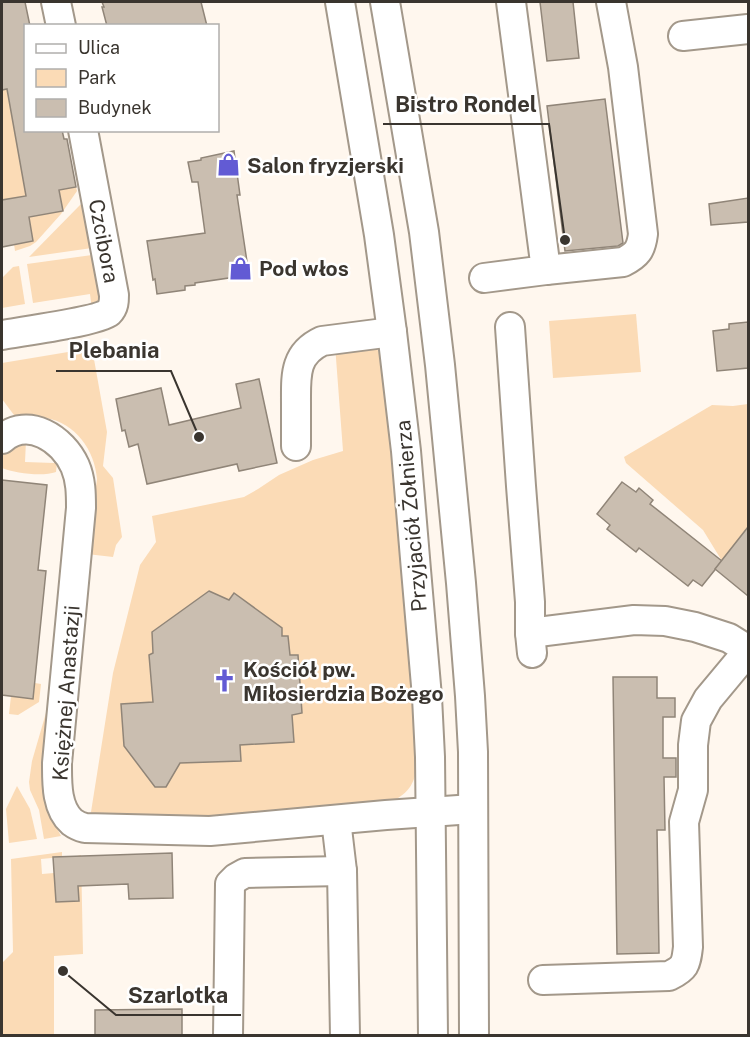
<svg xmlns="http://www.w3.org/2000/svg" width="750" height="1037" viewBox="0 0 750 1037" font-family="'Public Sans',sans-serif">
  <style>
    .green { fill: #fbdbb6 }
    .building { fill: #cabeb0; stroke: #908578; stroke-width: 1.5 }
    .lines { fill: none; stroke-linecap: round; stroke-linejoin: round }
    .minor-casing { stroke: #a3988a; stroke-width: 32 }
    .minor { stroke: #fff; stroke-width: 28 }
    .labels { text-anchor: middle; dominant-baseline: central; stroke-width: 5; stroke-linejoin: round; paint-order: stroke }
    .poi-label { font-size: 21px; font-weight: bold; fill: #3a352f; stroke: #fff; text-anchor: start }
    .street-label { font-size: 21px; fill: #3a352f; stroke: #fff }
    .leader { fill: none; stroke: #3a352f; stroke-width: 2 }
    .callout-dot { fill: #3a352f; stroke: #fff; stroke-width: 2 }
    .callout-label { font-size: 22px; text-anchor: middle; font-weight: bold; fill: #3a352f; stroke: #fff; stroke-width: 5; stroke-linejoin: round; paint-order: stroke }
  </style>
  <rect width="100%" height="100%" fill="#fff7ee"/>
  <!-- green -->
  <g class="green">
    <path d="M7 89 26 196 2 200V90Z"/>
    <path d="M76 187 77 191 61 214 36 242 30 246 15 251 14 244 33 241 29 217 63 211 59 190Z"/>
    <path d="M82 203 92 248 29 257Z"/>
    <path d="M92 255 101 306 92 310 90 294 33 303 27 264Z"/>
    <path d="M19 266 25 304 2 308V278L13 267Z"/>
    <path d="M636 314 641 372 553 378 549 321Z"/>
    <path d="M335 345H373C380 352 383 357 385 367L418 758C416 779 412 793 390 802L85 828 91 812 113 673 140 565 156 542 152 516 244 497 258 489 279 475 313 460 343 451Z"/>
    <path d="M92 348 107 432 103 466 113 478 122 537 116 545 113 557 87 554 97 479C95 450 75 423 46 418 36 416 27 418 17 419L2 399V363Z"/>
    <path d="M748 404V527L722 561 703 530 626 463 624 457 712 405 733 406Z"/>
    <path d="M26 441 25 462 54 463 55 454H58L56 472C42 477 15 473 2 468L3 452Z"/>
    <path d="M35 683 41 684 39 702 18 715 9 714 11 696 33 699Z"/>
    <path d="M50 699 48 811 61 836 44 839 39 810 30 790 29 782 32 761Z"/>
    <path d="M17 786 30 809 37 839 9 843 6 809Z"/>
    <path d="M62 852V857L41 859 42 874 54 873 56 902 78 901 77 856 81 855 83 954 54 956V1035L2 1036V963L13 952 11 859Z"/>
  </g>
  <!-- building -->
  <g class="building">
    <path d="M2 2H25L30 26H26V130H62L64 139H67L76 187 59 190 63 211 29 217 33 241 2 247V200L26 196 7 89 2 90Z"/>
    <path d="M102 2H201L207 26H107L102 7H104Z"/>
    <path d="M540 2H573L579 58 547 61Z"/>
    <path d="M605 99 623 243 618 246 565 251 547 106Z"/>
    <path d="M234 151 240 195H237L249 275 195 283V285L185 286V290L157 294 155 279 153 280 147 241 205 233 198 182H192L188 162 201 160V158Z"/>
    <path d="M748 198V222L711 225 709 204Z"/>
    <path d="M748 322V368L717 371 713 331 729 329V324Z"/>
    <path d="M259 379 277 463 239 471 237 464 147 484 138 444 129 447 125 430 122 431 116 399 161 388 169 425 241 408 236 384Z"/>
    <path d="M2 480 47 485 38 570 46 571 33 699 2 695Z"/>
    <path d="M622 482 636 492 639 488 653 500 650 504 722 561 702 586 693 580 688 586 639 548 636 552 607 529 610 525 597 514Z"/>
    <path d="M748 527V596L715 569Z"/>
    <path d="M209 591 229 600 234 593 282 628V636H288L290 655H298L302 713 292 715 294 742 240 745 241 761 180 763 166 787H155L124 746 121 704 153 702 149 655 153 653 152 632Z"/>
    <path d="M613 677H657V698H675V717H663V758H676V777H664L665 830H657L659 953 617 954Z"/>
    <path d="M172 853 173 898 129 899 128 884 78 886 79 901 56 902 53 857Z"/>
    <path d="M182 1009V1035H95V1010Z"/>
  </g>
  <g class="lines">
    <defs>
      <g id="minor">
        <path d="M56 2 61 26"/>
        <path d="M340 2 379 235 392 332 406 451 416 570 427 697 430 757 433 1036"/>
        <path d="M385 2 424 232 440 365 461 583 470 696 473 752 474 1036"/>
        <path d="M683 36 748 29"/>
        <path d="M546 270 623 262C637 255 641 250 643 234L623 67 611 2"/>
        <path d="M484 278 546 270 511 2"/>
        <path d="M510 327 521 486 530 602V633L532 653"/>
        <path d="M2 335C20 332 99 321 109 312 114 307 114 301 114 295L83 130"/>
        <path d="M2 439C28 416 63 439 75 466 81 480 81 494 81 508L57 763C57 782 56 808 72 822 76 825 81 827 85 828L210 831 386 815 473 809"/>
        <path d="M296 446C296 432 296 417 296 403 296 376 294 354 322 341L392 332"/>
        <path d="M530 633 634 620 665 621 695 627 729 638 748 650"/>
        <path d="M336 820 342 871 345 1036"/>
        <path d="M543 980 669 976C685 968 686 965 688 947L684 822 693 790V745L696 721 708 699 748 651"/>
        <path d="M228 1036 230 884 236 878 245 873 342 871"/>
      </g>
    </defs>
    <!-- minor casing -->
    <use href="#minor" class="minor-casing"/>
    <!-- minor -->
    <use href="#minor" class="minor"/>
  </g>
  <!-- icons -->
  <defs>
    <symbol id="shop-bare" viewBox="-9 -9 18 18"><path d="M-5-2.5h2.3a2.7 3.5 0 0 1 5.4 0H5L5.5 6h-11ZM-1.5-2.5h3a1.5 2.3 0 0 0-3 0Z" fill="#625bd4" stroke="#fff" stroke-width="2.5" paint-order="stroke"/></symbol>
    <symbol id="church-bare" viewBox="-9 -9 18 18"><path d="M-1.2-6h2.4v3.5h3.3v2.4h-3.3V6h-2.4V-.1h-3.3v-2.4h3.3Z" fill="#625bd4" stroke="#fff" stroke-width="2.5" paint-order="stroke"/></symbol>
  </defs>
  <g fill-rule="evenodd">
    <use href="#shop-bare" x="212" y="148" width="33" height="33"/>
    <use href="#shop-bare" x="224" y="252" width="33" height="33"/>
    <use href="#church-bare" x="208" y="664" width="33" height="33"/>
  </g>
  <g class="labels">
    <!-- poi labels -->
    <g class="poi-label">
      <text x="247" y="165">Salon fryzjerski</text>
      <text x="259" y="268">Pod włos</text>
      <text x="243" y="669">Kościół pw.<tspan x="243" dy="24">Miłosierdzia Bożego</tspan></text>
    </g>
    <!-- street labels -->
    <g class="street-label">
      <text transform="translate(104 241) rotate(79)">Czcibora</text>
      <text transform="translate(411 516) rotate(-95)">Przyjaciół Żołnierza</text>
      <text transform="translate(66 693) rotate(-86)">Księżnej Anastazji</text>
    </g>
  </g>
  <!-- callouts -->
  <path class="leader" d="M565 240L549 124H383M199 437L171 371H56M63 971L116 1015H241"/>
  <g class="callout-dot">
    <circle cx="565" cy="240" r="6"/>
    <circle cx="199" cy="437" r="6"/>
    <circle cx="63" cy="971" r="6"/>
  </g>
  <g class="callout-label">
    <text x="466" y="112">Bistro Rondel</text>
    <text x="114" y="358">Plebania</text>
    <text x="178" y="1003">Szarlotka</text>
  </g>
  <!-- border -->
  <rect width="750" height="1037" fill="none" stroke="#3a352f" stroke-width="6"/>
  <!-- legend -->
  <rect x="24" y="24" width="195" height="108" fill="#ffffff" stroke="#b0aeac" stroke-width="1.5"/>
  <rect x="36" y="44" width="30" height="9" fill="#ffffff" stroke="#b0aeac" stroke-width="1.5"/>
  <text x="78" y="54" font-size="18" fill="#3a352f">Ulica</text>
  <rect x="36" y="69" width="30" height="18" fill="#fbdbb6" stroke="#b0aeac" stroke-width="1.5"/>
  <text x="78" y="84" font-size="18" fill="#3a352f">Park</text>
  <rect x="36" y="99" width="30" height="18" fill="#cabeb0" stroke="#b0aeac" stroke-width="1.5"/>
  <text x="78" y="114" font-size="18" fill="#3a352f">Budynek</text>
</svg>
